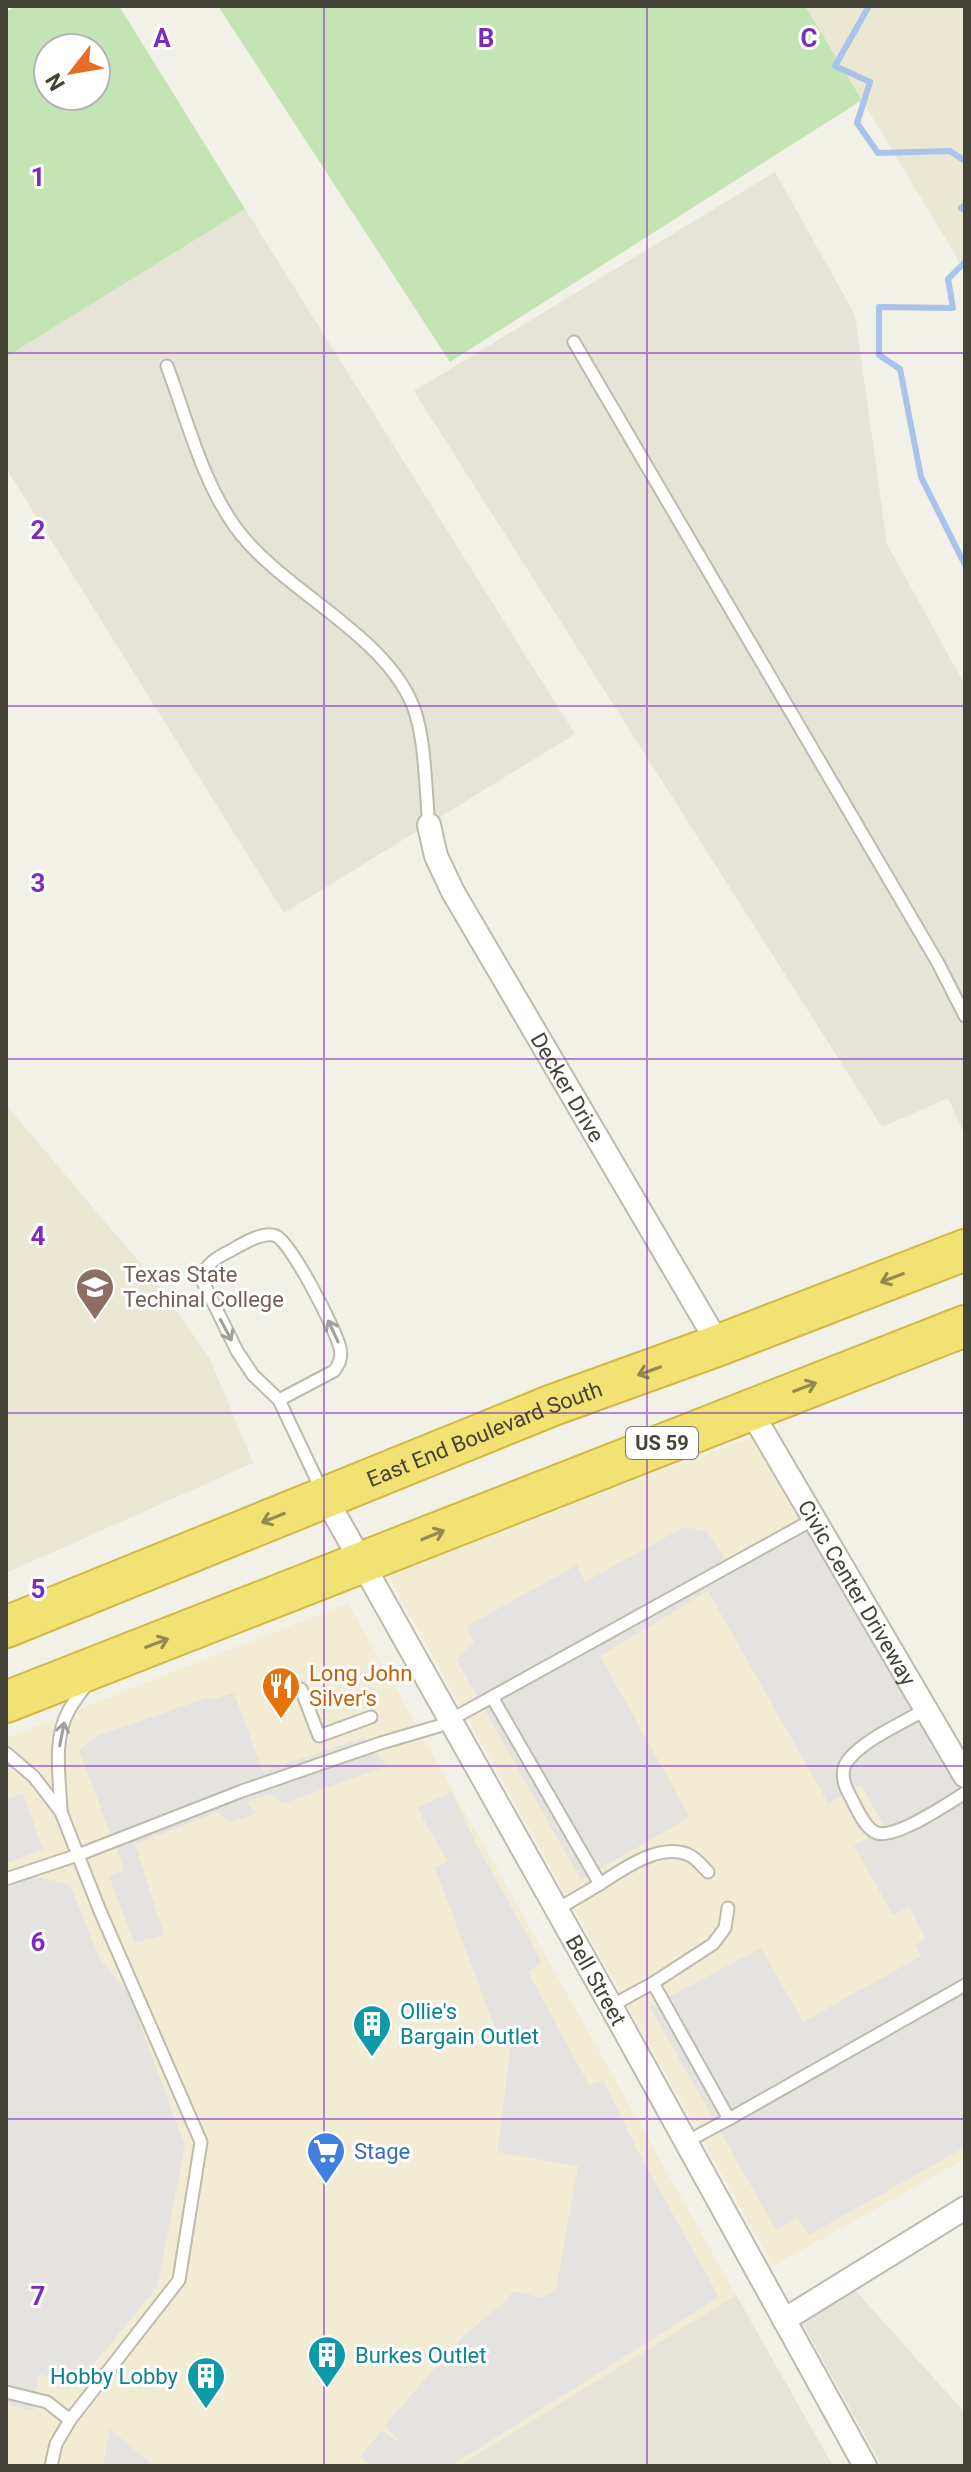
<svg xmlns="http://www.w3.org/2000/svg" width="971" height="2472" viewBox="0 0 971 2472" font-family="Roboto,sans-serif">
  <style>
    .residential { fill: #e6e4d6 }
    .commercial { fill: #f3ecd5 }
    .education { fill: #eae8d3 }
    .green { fill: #c5e4b4; fill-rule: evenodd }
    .parking { fill: #e4e3df }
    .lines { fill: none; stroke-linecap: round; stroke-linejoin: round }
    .stream { stroke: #a9c3ea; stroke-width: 6 }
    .lane-casing { stroke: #bdbbab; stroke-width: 15 }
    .street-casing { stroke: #bdbbab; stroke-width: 26 }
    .highway-casing { stroke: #d1b843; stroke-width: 44 }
    .lane { stroke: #fff; stroke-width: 11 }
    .street { stroke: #fff; stroke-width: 22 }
    .highway { stroke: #f2e173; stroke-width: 40 }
    .oneway { stroke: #938a52 }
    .oneway2 { stroke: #a2a09b }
    .grid { fill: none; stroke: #7b2cbf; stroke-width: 2; stroke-opacity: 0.55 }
    .labels { text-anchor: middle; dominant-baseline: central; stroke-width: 6; stroke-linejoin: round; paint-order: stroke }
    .shield { fill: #fff; stroke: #7d7b73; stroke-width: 2 }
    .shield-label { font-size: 20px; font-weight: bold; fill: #454237 }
    .street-label { font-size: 22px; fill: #454237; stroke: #fff }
    .education-label { font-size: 22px; fill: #785e54; stroke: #fff; text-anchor: start }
    .food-label { font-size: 22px; fill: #c56008; stroke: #fff; text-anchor: start }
    .culture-label { font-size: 22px; fill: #0d838f; stroke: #fff; text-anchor: start }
    .shop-label { font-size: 22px; fill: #366cbe; stroke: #fff; text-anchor: start }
    .grid-label { font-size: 26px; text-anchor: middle; font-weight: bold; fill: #7b2cbf; stroke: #fff; stroke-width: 6; stroke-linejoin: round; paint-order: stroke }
  </style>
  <rect width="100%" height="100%" fill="#f2f1e8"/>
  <!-- residential -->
  <g class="residential">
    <path d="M775 172 855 315 887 544 965 685V1136L948 1098 882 1127 414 391Z"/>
    <path d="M245 209 575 734 284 913 6 468V357Z"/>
    <path d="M855 2290 965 2413V2466H882L800 2319Z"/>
    <path d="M736 2295 833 2466H458Z"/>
  </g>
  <!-- commercial -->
  <g class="commercial">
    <path d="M774 1429 965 1769V2159L773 2266 388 1576 409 1564Z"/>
    <path d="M348 1603 736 2295 458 2466H6V1738Z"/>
  </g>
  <!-- education -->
  <g class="education">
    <path d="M805 6H965V271L862 100Z"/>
    <path d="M6 1105 157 1283 210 1359 253 1463 6 1573Z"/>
  </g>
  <!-- green -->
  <g class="green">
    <path d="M16 6H119L245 209 6 357V12ZM48 48H96V96H48Z"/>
    <path d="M218 6H805L862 100 450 362Z"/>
  </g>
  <!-- parking -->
  <g class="parking">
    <path d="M814 1511 965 1779V2147L809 2235 798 2218 776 2230 650 2007 761 1948 803 2022 921 1956 915 1945 926 1938 909 1907 893 1915 854 1846 885 1828 861 1785 828 1803 708 1591 600 1656 690 1817 581 1880 456 1659 474 1643 467 1626 577 1565 585 1582 684 1527 706 1531 726 1559Z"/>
    <path d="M234 1693 263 1771 364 1738 387 1766 282 1804 271 1794 246 1802 257 1813 230 1823 218 1812 135 1844 164 1935 134 1943 109 1876 124 1870 79 1750 97 1736 206 1698 213 1699Z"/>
    <path d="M452 1792 476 1844 542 1962 528 1972 589 2085 603 2080 639 2153 719 2297 451 2466H371L360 2457 382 2430 397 2442 398 2439 384 2426 461 2338 504 2302 514 2291 543 2298 556 2289 578 2166 497 2152 512 2037 497 2034 435 1868 448 1861 417 1808Z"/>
    <path d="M23 1793 43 1850 6 1863V1799Z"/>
    <path d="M6 1869 70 1885 101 1961 128 1991 185 2146 157 2287 77 2385 39 2374 33 2411 6 2404Z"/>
    <path d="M110 2429 154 2466H103Z"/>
  </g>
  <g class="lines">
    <!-- stream -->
    <g class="stream">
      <path d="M869 6 835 66 870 82 857 123 878 153 950 151 965 161"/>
      <path d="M965 205 961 208 965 210"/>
      <path d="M965 262 948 279 953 308 879 307V355L900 369 921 477 965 565"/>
    </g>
    <defs>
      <g id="lane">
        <path d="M574 342 938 963 965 1016"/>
        <path d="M167 366C187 419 202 481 236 528 281 589 377 630 410 699 426 731 425 788 429 825"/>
        <path d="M279 1400 334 1371C340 1363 342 1357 340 1348 336 1330 291 1242 276 1236 261 1230 237 1248 224 1254 213 1260 202 1268 203 1282L237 1351 253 1375 279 1400 323 1493"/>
        <path d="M301 1689 319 1736 371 1717"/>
        <path d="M492 1697 814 1519"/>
        <path d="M926 1709C903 1723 865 1739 849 1759 840 1769 843 1783 849 1794 855 1804 864 1829 877 1833 896 1839 947 1804 965 1793"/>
        <path d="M6 1753 34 1777 61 1812 100 1911 201 2142 179 2280 70 2420 56 2444 51 2466"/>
        <path d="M61 1811C60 1779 52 1740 69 1710 74 1701 81 1692 87 1684"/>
        <path d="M6 1879 78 1855 242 1791 381 1743 439 1726 492 1697 600 1884 556 1910"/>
        <path d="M600 1884C623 1869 660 1842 689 1855 696 1858 702 1866 708 1872"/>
        <path d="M653 1983 713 1944 725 1928 728 1908"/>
        <path d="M611 2006 653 1983 729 2119 686 2142"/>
        <path d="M729 2119 965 1985"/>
        <path d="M6 2392 47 2402 70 2420"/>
      </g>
      <g id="street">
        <path id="s1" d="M429 825 436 856 453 892 719 1345"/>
        <path id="s2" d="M749 1408 965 1776"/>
        <path id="s3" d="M325 1497 611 2006 865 2466"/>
        <path d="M784 2320 965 2208"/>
      </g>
      <g id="highway">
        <path id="s4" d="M6 1627 553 1405 719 1345 965 1250"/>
        <path d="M6 1702 965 1326"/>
      </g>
    </defs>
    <!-- lane casing -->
    <use href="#lane" class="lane-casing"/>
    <!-- street casing -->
    <use href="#street" class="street-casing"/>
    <!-- highway casing -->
    <use href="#highway" class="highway-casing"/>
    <!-- lane -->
    <use href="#lane" class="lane"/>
    <!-- street -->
    <use href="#street" class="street"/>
    <!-- highway -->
    <use href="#highway" class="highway"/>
  </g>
  <!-- one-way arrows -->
  <defs><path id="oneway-shaft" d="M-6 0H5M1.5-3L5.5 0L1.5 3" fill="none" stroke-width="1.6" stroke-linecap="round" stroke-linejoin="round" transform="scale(2)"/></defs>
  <g class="oneway">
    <use href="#oneway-shaft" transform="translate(892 1278) rotate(159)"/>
    <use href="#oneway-shaft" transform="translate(649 1371) rotate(160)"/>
    <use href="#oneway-shaft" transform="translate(805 1387) rotate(-21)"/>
    <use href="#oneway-shaft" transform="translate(273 1518) rotate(158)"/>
    <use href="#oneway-shaft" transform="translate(433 1535) rotate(-22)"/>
    <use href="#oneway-shaft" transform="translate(157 1643) rotate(-21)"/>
  </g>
  <g class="oneway2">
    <use href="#oneway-shaft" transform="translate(226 1330) rotate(62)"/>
    <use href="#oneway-shaft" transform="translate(333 1331) rotate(-115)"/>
    <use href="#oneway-shaft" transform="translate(62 1734) rotate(-79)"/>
  </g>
  <!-- grid -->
  <path class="grid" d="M324 6V2466M647 6V2466M6 353H965M6 706H965M6 1059H965M6 1413H965M6 1766H965M6 2119H965"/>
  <!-- icons -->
  <defs>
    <symbol id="university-pin" viewBox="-11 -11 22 30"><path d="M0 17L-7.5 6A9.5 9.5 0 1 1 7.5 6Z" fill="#8d6e63" stroke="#fff"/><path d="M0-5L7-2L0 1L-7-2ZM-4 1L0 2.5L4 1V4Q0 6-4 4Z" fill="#fff"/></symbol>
    <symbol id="restaurant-pin" viewBox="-11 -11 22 30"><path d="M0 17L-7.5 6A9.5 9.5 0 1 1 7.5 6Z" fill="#e8710a" stroke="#fff"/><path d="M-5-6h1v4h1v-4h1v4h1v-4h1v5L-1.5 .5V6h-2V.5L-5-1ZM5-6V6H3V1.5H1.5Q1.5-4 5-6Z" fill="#fff"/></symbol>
    <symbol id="building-pin" viewBox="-11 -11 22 30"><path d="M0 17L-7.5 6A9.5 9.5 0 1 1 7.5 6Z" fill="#0f9aa8" stroke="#fff"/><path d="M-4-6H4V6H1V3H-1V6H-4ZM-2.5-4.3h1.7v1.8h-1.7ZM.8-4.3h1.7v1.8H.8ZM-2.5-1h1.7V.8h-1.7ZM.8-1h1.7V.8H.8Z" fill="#fff"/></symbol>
    <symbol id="supermarket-pin" viewBox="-11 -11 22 30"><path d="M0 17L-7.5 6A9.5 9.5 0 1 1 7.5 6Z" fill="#3f7fe0" stroke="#fff"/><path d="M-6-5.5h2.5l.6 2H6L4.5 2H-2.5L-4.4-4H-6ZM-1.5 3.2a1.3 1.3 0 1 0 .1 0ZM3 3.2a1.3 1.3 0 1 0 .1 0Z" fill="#fff"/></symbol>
  </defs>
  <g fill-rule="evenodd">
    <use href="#university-pin" x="73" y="1265" width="44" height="60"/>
    <use href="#restaurant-pin" x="259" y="1664" width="44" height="60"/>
    <use href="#building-pin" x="350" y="2002" width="44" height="60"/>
    <use href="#supermarket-pin" x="304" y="2129" width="44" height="60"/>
    <use href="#building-pin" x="305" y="2333" width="44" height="60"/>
    <use href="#building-pin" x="184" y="2354" width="44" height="60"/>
  </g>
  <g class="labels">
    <!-- shield labels -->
    <rect class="shield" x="626" y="1427" width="72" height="32" rx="6"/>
    <g class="shield-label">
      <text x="662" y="1443">US 59</text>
    </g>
    <!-- street labels -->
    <g class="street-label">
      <text stroke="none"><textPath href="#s1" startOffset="298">Decker Drive</textPath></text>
      <text stroke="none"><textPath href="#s4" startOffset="516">East End Boulevard South</textPath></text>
      <text stroke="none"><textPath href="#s2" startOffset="214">Civic Center Driveway</textPath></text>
      <text stroke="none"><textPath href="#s3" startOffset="554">Bell Street</textPath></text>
    </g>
    <!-- education labels -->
    <g class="education-label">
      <text x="123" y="1274">Texas State<tspan x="123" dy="25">Techinal College</tspan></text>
    </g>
    <!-- food labels -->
    <g class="food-label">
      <text x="309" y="1673">Long John<tspan x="309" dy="25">Silver's</tspan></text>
    </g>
    <!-- culture labels -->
    <g class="culture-label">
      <text x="400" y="2011">Ollie's<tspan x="400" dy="25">Bargain Outlet</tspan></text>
      <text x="355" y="2355">Burkes Outlet</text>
      <text x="178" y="2376" text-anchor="end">Hobby Lobby</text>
    </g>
    <!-- shop labels -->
    <g class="shop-label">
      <text x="354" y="2151">Stage</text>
    </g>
  </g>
  <g class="grid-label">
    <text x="162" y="47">A</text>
    <text x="486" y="47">B</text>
    <text x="809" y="47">C</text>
    <text x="38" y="186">1</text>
    <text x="38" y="539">2</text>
    <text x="38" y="892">3</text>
    <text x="38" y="1245">4</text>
    <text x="38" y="1598">5</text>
    <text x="38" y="1951">6</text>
    <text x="38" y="2305">7</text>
  </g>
  <!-- border -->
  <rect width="971" height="2472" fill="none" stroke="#454237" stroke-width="16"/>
  <!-- north arrow -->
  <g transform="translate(72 72) rotate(239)"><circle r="38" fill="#ffffff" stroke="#b5b3af" stroke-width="2"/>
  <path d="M0-6L14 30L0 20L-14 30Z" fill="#e96b28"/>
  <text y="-12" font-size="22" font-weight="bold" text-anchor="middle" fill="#454237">N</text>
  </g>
</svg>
